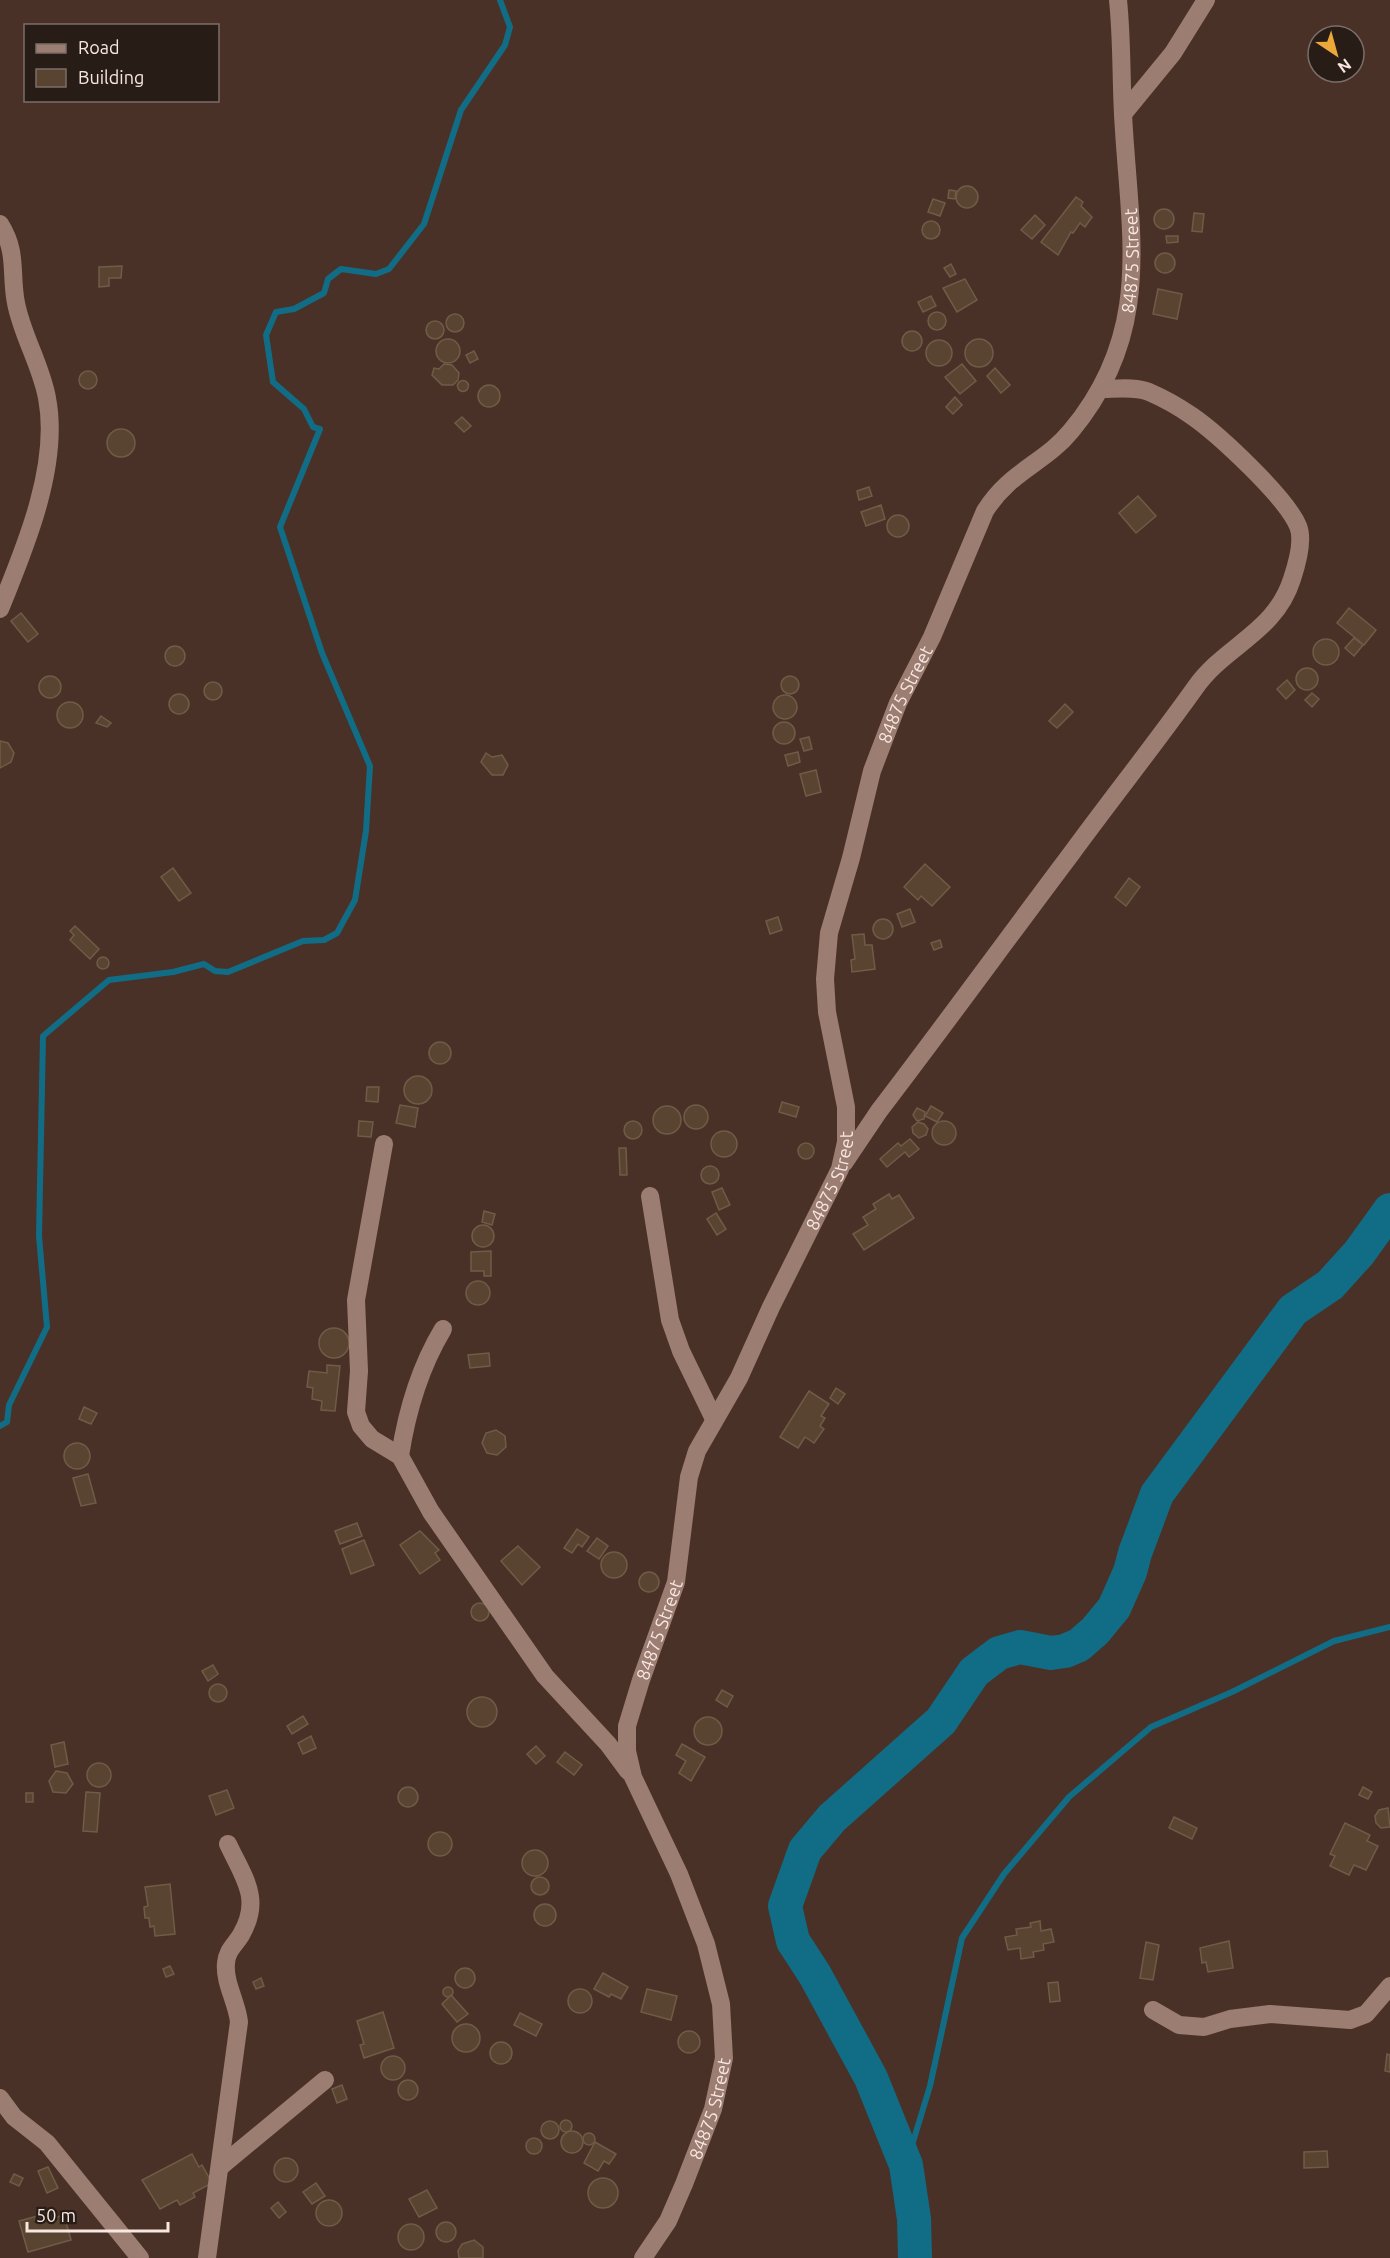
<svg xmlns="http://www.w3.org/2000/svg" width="1390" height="2258" viewBox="0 0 1390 2258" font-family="Ubuntu,sans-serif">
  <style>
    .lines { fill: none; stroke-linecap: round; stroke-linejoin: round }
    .stream { stroke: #116d86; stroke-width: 6 }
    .river { stroke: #116d86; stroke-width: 34 }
    .building { fill: #584431; stroke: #705b47; stroke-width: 1.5 }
    .street { stroke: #9b7d72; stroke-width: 18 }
    .labels { text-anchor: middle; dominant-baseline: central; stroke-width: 4.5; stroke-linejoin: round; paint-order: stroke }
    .street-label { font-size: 18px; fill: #f8e7e1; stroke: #281c17 }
  </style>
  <rect width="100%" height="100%" fill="#4a3127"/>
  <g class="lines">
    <!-- stream -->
    <g class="stream">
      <path d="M0 1426 7 1422 9 1405 47 1327 39 1236 43 1036 109 980 173 972 204 964 215 971 228 972 303 941 324 940 337 933 355 900 366 831 370 766 322 653 280 527 320 429 313 427 304 409 273 382 266 335 276 312 294 309 324 293 328 279 341 269 376 274 389 269 424 224 461 110 505 45 510 27 500 0"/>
      <path d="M906 2165 930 2086 962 1938 1004 1874 1069 1797 1151 1727 1232 1692 1334 1641 1390 1627"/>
    </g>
    <!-- river -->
    <path class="river" d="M915 2258 914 2219 906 2165 871 2078 815 1975 793 1941 785 1906 805 1850 832 1818 941 1721 974 1672 999 1653 1020 1647 1051 1653 1065 1651 1079 1645 1095 1631 1114 1608 1130 1572 1135 1553 1157 1494 1293 1310 1330 1285 1359 1253 1390 1210"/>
  </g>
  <!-- building -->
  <g class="building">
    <circle cx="967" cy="197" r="11"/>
    <path d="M949 190 956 191 955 199 948 198Z"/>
    <path d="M1076 197 1083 202 1081 206 1092 217 1085 227 1080 223 1073 233 1071 232 1058 255 1041 242Z"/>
    <path d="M933 199 945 203 940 216 928 212Z"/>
    <circle cx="1164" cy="219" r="10"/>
    <path d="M1194 213 1204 214 1202 232 1192 231Z"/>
    <path d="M1035 215 1045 225 1032 239 1021 230Z"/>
    <circle cx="931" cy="230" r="9"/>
    <path d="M1166 236H1178V242L1167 243Z"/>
    <circle cx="1165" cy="263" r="10"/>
    <path d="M951 264 956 274 950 277 944 268Z"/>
    <path d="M122 266 121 278H109V286L99 287V267Z"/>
    <path d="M965 279 977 300 957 312 943 288Z"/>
    <path d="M1158 289 1182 294 1177 319 1153 314Z"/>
    <path d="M931 296 936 306 923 312 918 302Z"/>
    <circle cx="937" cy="321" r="9"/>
    <circle cx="455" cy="323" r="9"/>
    <circle cx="435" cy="330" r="9"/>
    <circle cx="912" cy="341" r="10"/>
    <circle cx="979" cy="353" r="14"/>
    <circle cx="448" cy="351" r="12"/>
    <circle cx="939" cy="353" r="13"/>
    <path d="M474 351 478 359 470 363 466 355Z"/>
    <path d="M444 364 452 365 459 373 458 380 453 385H442L432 375 434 368 439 369Z"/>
    <path d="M962 364 976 381 960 394 945 377Z"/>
    <path d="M995 368 1010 385 1001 393 987 376Z"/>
    <circle cx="88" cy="380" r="9"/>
    <circle cx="463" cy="386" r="5.5"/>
    <circle cx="489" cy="396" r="11"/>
    <path d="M955 397 962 405 953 414 946 407Z"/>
    <path d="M462 417 471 426 464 432 455 423Z"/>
    <circle cx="121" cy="443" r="14"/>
    <path d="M869 487 872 496 859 500 857 491Z"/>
    <path d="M1138 496 1156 516 1136 533 1119 513Z"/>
    <path d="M881 505 885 519 866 526 861 512Z"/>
    <circle cx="898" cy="526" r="11"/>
    <path d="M1349 608 1376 630 1364 645 1337 623Z"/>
    <path d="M21 613 38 634 28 642 11 621Z"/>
    <path d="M1354 638 1363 645 1354 656 1345 648Z"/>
    <circle cx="1326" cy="652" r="13"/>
    <circle cx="175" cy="656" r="10"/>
    <circle cx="1307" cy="679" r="11"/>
    <circle cx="790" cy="685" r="9"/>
    <circle cx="50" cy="687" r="11"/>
    <path d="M1287 680 1295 690 1286 699 1277 689Z"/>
    <circle cx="213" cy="691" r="9"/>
    <path d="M1312 693 1319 699 1312 707 1305 700Z"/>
    <circle cx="179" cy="704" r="10"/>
    <circle cx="785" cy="707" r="12"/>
    <circle cx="70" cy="715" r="13"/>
    <path d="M1065 704 1073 712 1057 728 1049 721Z"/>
    <path d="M101 716 111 723 107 727 96 723Z"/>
    <circle cx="784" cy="733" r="11"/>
    <path d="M809 737 812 749 804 751 800 739Z"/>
    <path d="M0 741 8 743 14 753 11 762 0 768Z"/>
    <path d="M798 752 800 762 788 766 785 755Z"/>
    <path d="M486 753 492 757 502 755 508 765 503 775H492L481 762Z"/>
    <path d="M816 770 821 792 806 796 800 774Z"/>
    <path d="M925 864 950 887 932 906 921 896 918 900 904 887Z"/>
    <path d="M173 868 191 893 179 901 161 877Z"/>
    <path d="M1129 878 1140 887 1126 906 1115 897Z"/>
    <path d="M910 909 915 922 902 927 897 914Z"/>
    <path d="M778 917 782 930 770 934 766 921Z"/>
    <circle cx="883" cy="929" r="10"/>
    <path d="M75 926 99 949 90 959 70 940 74 935 70 931Z"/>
    <path d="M864 934 865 945H872L875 969 852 972 851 960 855 959 852 935Z"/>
    <path d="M940 940 942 947 934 950 931 943Z"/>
    <circle cx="103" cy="963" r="6"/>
    <circle cx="440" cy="1053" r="11"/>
    <circle cx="418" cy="1090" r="14"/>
    <path d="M367 1087H379L378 1102 366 1101Z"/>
    <path d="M782 1102 799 1107 796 1117 779 1112Z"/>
    <path d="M400 1105 418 1108 415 1127 396 1123Z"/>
    <circle cx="696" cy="1117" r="12"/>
    <circle cx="667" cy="1120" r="14"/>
    <path d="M931 1106 943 1113 937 1122 925 1116Z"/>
    <path d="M917 1108 925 1112 924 1119 917 1121 913 1115Z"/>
    <path d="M359 1121 373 1122 371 1137 358 1136Z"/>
    <circle cx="633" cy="1130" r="9"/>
    <circle cx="944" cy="1133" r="12"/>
    <path d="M918 1122 924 1124 928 1129 926 1135 919 1138 913 1133 912 1127Z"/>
    <circle cx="724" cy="1144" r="13"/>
    <path d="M910 1139 919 1149 909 1157 905 1152 887 1167 880 1159 898 1143 901 1146Z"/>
    <circle cx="806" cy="1151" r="8"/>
    <path d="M619 1148H626L627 1175H620Z"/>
    <circle cx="710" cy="1175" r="9"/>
    <path d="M722 1188 730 1205 719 1210 712 1192Z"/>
    <path d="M889 1194 892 1199 899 1195 914 1218 864 1250 853 1234 868 1225 863 1217 876 1209 873 1204Z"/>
    <path d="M484 1211 495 1214 492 1225 482 1222Z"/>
    <path d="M716 1213 726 1229 717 1235 707 1219Z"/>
    <circle cx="483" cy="1236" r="11"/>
    <path d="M491 1251V1276H484V1271H471V1252Z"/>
    <circle cx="478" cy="1293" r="12"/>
    <circle cx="334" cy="1343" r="15"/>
    <path d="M489 1353 490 1366 470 1368 468 1355Z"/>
    <path d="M327 1365 340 1366 335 1411 321 1410 322 1401 312 1399 313 1388 307 1387 309 1371 327 1373Z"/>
    <path d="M836 1388 845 1394 838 1404 830 1398Z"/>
    <path d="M809 1391 829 1404 821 1416 825 1418 820 1426 824 1429 814 1443 805 1437 798 1448 780 1437Z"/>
    <path d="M84 1407 97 1413 91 1424 79 1419Z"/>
    <path d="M496 1430 505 1436 506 1447 497 1455 487 1453 482 1443 486 1433Z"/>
    <circle cx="77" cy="1456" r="13"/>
    <path d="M88 1474 96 1503 81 1506 73 1478Z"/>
    <path d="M357 1523 362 1536 340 1544 335 1531Z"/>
    <path d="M577 1529 589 1537 582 1547 578 1544 572 1553 564 1548Z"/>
    <path d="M420 1531 439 1550 435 1553 440 1560 420 1574 400 1545Z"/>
    <path d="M597 1538 608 1546 599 1559 587 1551Z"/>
    <path d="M364 1540 374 1565 351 1574 342 1549Z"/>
    <path d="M518 1546 540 1567 522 1585 501 1561Z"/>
    <circle cx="614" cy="1565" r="13"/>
    <circle cx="649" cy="1582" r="10"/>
    <circle cx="480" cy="1612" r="9"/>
    <path d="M213 1665 218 1674 208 1681 202 1671Z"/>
    <circle cx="218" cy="1693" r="9"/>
    <path d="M722 1690 733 1696 727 1707 716 1700Z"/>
    <circle cx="482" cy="1712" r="15"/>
    <path d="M303 1716 308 1724 292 1734 287 1726Z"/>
    <circle cx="708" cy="1731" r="14"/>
    <path d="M311 1736 316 1748 303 1754 298 1743Z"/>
    <path d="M64 1742 68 1764 55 1767 51 1745Z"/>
    <path d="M682 1744 705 1757 691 1781 679 1773 686 1761 676 1755Z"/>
    <path d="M536 1746 545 1756 536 1764 527 1754Z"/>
    <path d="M565 1752 582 1765 574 1775 557 1762Z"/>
    <circle cx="99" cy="1775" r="12"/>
    <path d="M56 1771 67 1773 73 1784 66 1793 53 1792 49 1781Z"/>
    <circle cx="408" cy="1797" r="10"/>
    <path d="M1363 1787 1372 1792 1368 1799 1359 1795Z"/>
    <path d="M227 1790 234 1808 216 1815 209 1796Z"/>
    <path d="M86 1792 100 1793 97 1832 83 1831Z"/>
    <rect x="26" y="1793" width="7" height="9"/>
    <path d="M1388 1808 1390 1827 1381 1828 1376 1823 1375 1816 1379 1810Z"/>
    <path d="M1174 1817 1197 1828 1192 1839 1169 1828Z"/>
    <path d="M1345 1823 1370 1835 1367 1841 1378 1846 1366 1870 1354 1865 1349 1875 1330 1866 1335 1856 1330 1854Z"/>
    <circle cx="440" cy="1844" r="12"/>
    <circle cx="535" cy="1863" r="13"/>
    <circle cx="540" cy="1886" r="9"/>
    <path d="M170 1884 175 1934 155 1936 154 1926 150 1927 149 1918H145L144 1907 148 1906 145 1887Z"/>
    <circle cx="545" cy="1915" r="11"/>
    <path d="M1040 1921 1041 1931 1051 1929 1054 1942 1043 1944 1044 1950 1033 1952 1034 1957 1021 1959 1020 1948 1008 1950 1005 1937 1017 1935 1016 1929 1031 1927 1030 1923Z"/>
    <path d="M1229 1941 1233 1968 1208 1972 1206 1962 1202 1963 1200 1948Z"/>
    <path d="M1146 1942 1159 1945 1153 1980 1140 1978Z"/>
    <path d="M170 1966 174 1974 166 1977 163 1969Z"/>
    <circle cx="465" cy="1978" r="10"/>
    <path d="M603 1973 628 1987 621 1999 611 1994 609 1997 594 1989Z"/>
    <path d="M261 1978 264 1986 256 1989 253 1982Z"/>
    <path d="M1058 1982 1060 2001 1050 2002 1048 1983Z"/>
    <circle cx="448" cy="1992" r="5"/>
    <circle cx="580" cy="2001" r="12"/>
    <path d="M647 1989 677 1996 671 2020 641 2012Z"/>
    <path d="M451 1995 468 2014 457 2022 442 2004Z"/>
    <path d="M383 2012 394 2048 364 2058 360 2045 364 2044 357 2021Z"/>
    <path d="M520 2013 542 2024 536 2036 514 2025Z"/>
    <circle cx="466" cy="2038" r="14"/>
    <circle cx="689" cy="2042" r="11"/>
    <circle cx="501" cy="2053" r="11"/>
    <path d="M1387 2054 1390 2055V2072L1385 2071Z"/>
    <circle cx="393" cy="2068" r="12"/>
    <circle cx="408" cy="2090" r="10"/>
    <path d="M342 2085 347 2099 337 2103 332 2089Z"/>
    <circle cx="566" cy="2126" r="6"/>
    <circle cx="550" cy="2130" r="9"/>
    <circle cx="572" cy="2142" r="11"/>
    <circle cx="589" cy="2139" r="6"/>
    <circle cx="534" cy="2146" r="8"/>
    <path d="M595 2142 616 2154 609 2164 604 2161 598 2171 584 2163Z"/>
    <path d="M1327 2151 1328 2167 1304 2168V2152Z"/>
    <path d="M192 2154 199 2167 202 2165 212 2183 193 2193 195 2197 180 2205 177 2200 160 2209 142 2180Z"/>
    <circle cx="286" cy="2170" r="12"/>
    <path d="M48 2167 58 2188 47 2193 38 2171Z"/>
    <path d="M14 2174 23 2178 19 2186 10 2182Z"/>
    <circle cx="603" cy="2193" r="15"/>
    <path d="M316 2183 325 2196 312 2204 303 2192Z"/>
    <path d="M427 2190 437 2208 419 2217 409 2199Z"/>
    <circle cx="329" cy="2213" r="13"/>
    <path d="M278 2202 286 2212 279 2218 271 2208Z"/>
    <path d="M45 2214 47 2220 64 2215 71 2240 28 2252 19 2221Z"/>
    <circle cx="446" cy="2232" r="10"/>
    <circle cx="411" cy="2237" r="13"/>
    <path d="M474 2240 483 2247V2258H459L458 2251 462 2244Z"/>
  </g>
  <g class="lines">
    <!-- street -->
    <g class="street">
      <path d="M1123 114 1173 53 1206 0"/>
      <path d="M0 224C18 253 10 272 16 303 22 335 41 365 47 398 60 465 25 548 0 609"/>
      <path d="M384 1144 356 1300 359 1371 356 1412 361 1426 372 1439 400 1456 431 1512 545 1676 608 1744 628 1771"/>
      <path d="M844 1163 879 1111C944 1026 1007 939 1071 854 1112 798 1155 744 1195 688 1225 645 1275 633 1292 579 1297 564 1304 540 1298 526 1286 497 1218 434 1192 416 1179 407 1163 398 1149 392 1136 386 1114 389 1100 389"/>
      <path d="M650 1196 670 1320 681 1351 714 1419"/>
      <path d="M400 1456C407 1410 419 1369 443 1329"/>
      <path d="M1153 2010 1179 2025 1204 2027 1230 2019 1270 2014 1350 2020 1366 2014 1390 1986"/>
      <path d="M0 2098 14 2117 47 2143 140 2258"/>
      <path d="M220 2167 325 2080"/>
      <path d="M207 2258 239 2022C237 2002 224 1983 226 1963 227 1950 235 1945 241 1935 262 1899 244 1878 228 1844"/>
      <path id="s1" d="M643 2258 668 2221 684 2184 713 2109 724 2058 721 2004 706 1944 679 1874 633 1777 627 1751V1726L641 1680 676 1582 689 1477 697 1451 739 1378 771 1307 840 1169 846 1142V1107L827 1012 825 979 829 933 851 858 872 771 898 703 932 637 985 511C1010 471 1045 463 1071 431 1155 330 1129 233 1123 114 1121 76 1122 38 1118 0"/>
    </g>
  </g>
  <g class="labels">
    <!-- street labels -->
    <g class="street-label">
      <text stroke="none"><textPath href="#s1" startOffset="2162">84875 Street</textPath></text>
      <text stroke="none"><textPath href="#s1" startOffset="1659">84875 Street</textPath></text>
      <text stroke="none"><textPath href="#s1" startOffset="1155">84875 Street</textPath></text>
      <text stroke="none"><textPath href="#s1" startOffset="669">84875 Street</textPath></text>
      <text stroke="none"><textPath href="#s1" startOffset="165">84875 Street</textPath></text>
    </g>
  </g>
  <!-- legend -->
  <rect x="24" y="24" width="195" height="78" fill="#281c17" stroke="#7b6d68" stroke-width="1.5"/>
  <rect x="36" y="44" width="30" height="9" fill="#9b7d72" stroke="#7b6d68" stroke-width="1.5"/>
  <text x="78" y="54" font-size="18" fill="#f8e7e1">Road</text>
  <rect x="36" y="69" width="30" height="18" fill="#584431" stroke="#7b6d68" stroke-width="1.5"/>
  <text x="78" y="84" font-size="18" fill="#f8e7e1">Building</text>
  <!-- north arrow -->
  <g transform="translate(1336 54) rotate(144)"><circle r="28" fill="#281c17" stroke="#7b6d68" stroke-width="1.5"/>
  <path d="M0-4.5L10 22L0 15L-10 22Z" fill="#eca93a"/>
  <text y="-9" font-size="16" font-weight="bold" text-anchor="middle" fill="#f8e7e1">N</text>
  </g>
  <!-- scale -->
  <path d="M27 2222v9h141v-9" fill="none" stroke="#f8e7e1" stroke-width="3"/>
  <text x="36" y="2222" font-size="18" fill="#f8e7e1" stroke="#281c17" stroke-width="4.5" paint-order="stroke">50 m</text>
</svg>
